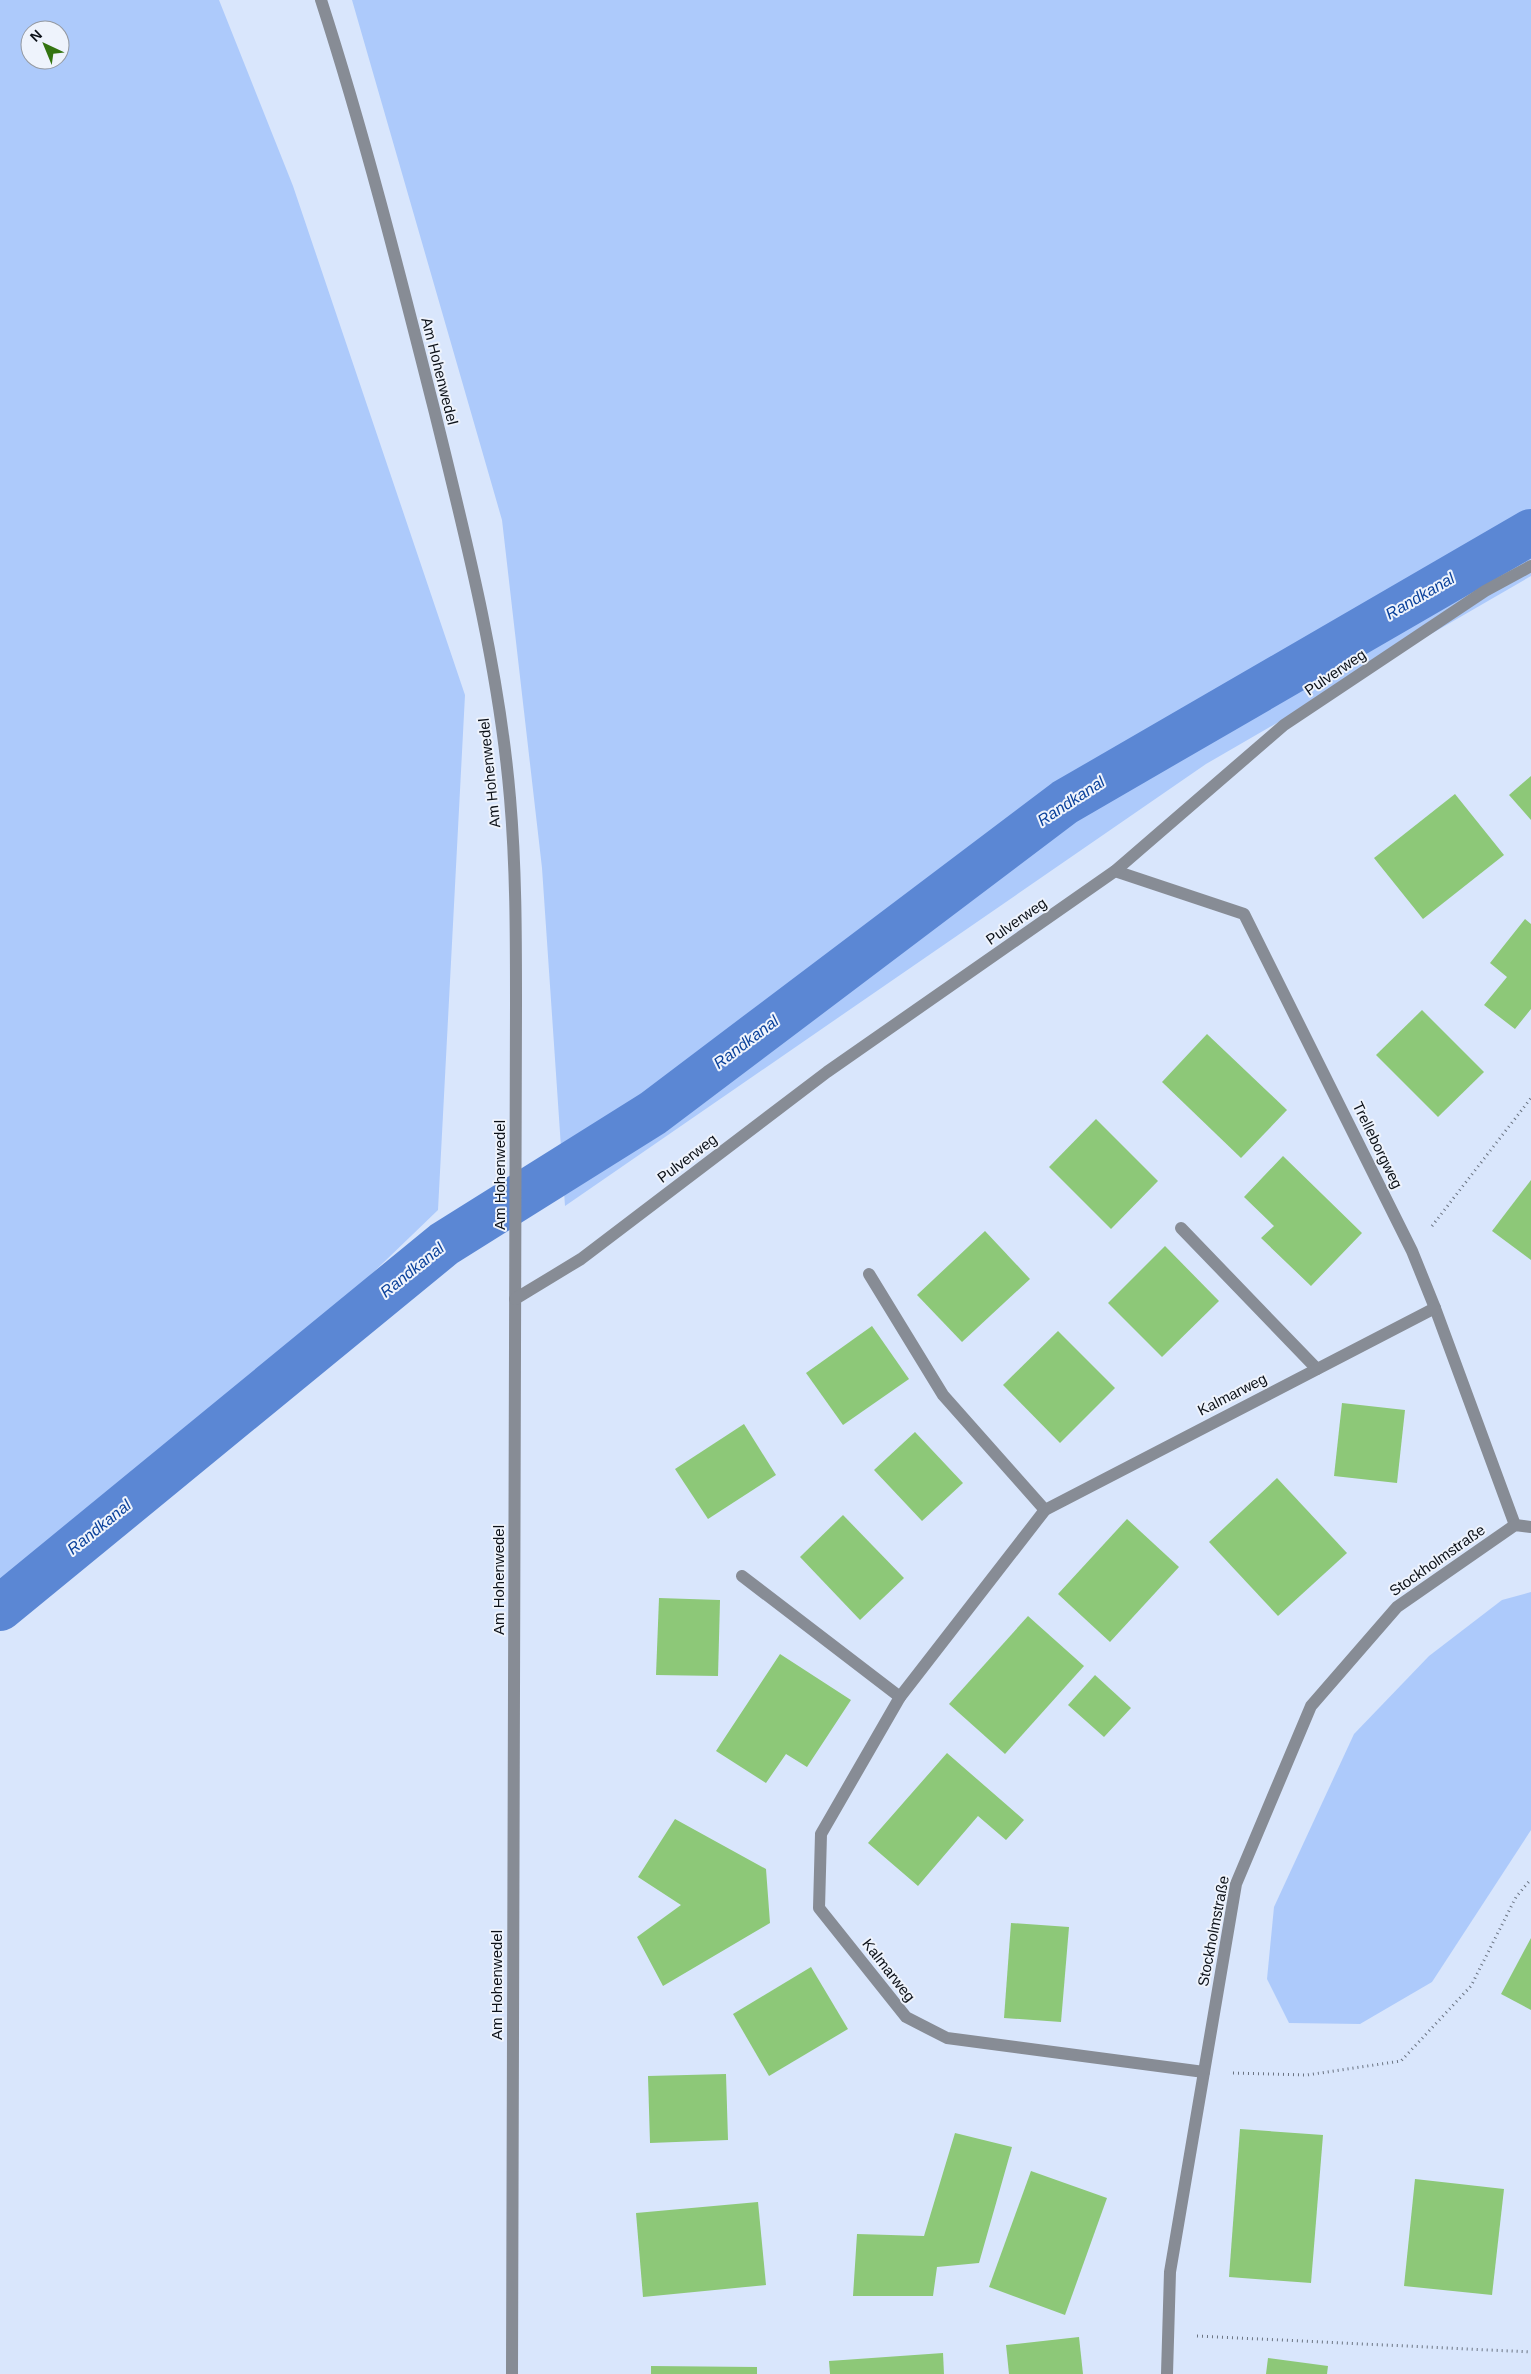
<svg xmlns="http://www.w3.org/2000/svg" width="1531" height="2374" viewBox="0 0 1531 2374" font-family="Arial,sans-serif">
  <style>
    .green { fill: #adcafb; fill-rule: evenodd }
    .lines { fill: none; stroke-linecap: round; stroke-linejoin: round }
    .canal { stroke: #5b87d4; stroke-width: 46 }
    .building { fill: #8dc878 }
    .path { stroke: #6a7381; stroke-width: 3; stroke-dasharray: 1 4; stroke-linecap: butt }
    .lane { stroke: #878c95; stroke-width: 12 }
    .street { stroke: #878c95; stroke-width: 12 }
    .labels { text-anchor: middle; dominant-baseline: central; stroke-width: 4; stroke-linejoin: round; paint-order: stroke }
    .street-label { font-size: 15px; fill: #0c1118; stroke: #eef3fc }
    .water-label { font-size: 16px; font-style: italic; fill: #0a419b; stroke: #eef3fc }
  </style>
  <rect width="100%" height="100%" fill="#d9e6fc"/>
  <!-- green -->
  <g class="green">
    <path d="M0 0H219L293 186 465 695 438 1210 136 1501 0 1604ZM30 30H60V60H30Z"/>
    <path d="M352 0H1531V576L1206 764 565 1206 542 868 502 520Z"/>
    <path d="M1531 1592V1830L1432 1982 1360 2024 1289 2023 1267 1979 1274 1907 1354 1734 1429 1656 1502 1600Z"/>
  </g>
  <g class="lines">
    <!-- canal -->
    <path class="canal" d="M0 1608 444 1244 653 1113 1065 802 1531 532"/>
  </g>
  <!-- building -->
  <g class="building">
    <path d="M1531 776V820L1509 795Z"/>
    <path d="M1455 794 1504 855 1423 919 1374 858Z"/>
    <path d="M1525 919 1531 924V1009L1515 1029 1484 1005 1507 977 1490 963Z"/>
    <path d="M1422 1010 1484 1072 1438 1117 1376 1055Z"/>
    <path d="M1207 1034 1287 1110 1241 1158 1162 1082Z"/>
    <path d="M1096 1119 1158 1181 1111 1229 1049 1167Z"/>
    <path d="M1283 1156 1362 1233 1311 1286 1261 1238 1274 1226 1244 1197Z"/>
    <path d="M1531 1180V1260L1492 1231Z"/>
    <path d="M985 1231 1030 1279 962 1342 917 1295Z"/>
    <path d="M1165 1246 1219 1301 1162 1357 1108 1303Z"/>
    <path d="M872 1326 909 1379 843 1425 806 1373Z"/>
    <path d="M1058 1331 1115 1388 1060 1443 1003 1385Z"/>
    <path d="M1342 1403 1405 1410 1397 1483 1334 1476Z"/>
    <path d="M744 1424 776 1475 708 1519 675 1469Z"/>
    <path d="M915 1432 963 1483 922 1521 874 1470Z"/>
    <path d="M1277 1478 1347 1553 1278 1616 1209 1542Z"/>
    <path d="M843 1515 904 1578 860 1620 800 1557Z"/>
    <path d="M1127 1519 1179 1567 1110 1642 1058 1594Z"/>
    <path d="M659 1598 720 1600 718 1676 656 1675Z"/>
    <path d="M1028 1616 1084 1666 1005 1754 949 1704Z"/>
    <path d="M780 1654 851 1700 807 1767 786 1754 766 1783 716 1751Z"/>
    <path d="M1095 1675 1131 1708 1104 1737 1068 1705Z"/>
    <path d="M947 1753 1024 1820 1006 1840 978 1816 918 1886 868 1843Z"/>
    <path d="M675 1819 766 1869 770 1923 663 1986 637 1937 681 1905 638 1877Z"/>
    <path d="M1011 1923 1069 1927 1061 2022 1004 2018Z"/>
    <path d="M1531 1938V2010L1501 1994Z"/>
    <path d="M811 1967 848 2029 769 2076 733 2014Z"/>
    <path d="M726 2074 728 2140 650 2143 648 2076Z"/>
    <path d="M1240 2129 1323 2135 1311 2283 1229 2277Z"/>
    <path d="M955 2133 1012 2147 979 2263 937 2267 933 2296H853L857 2234 924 2236Z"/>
    <path d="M1031 2171 1107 2198 1065 2315 989 2287Z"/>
    <path d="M1415 2179 1504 2189 1492 2295 1404 2286Z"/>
    <path d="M758 2202 766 2285 643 2297 636 2213Z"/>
    <path d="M1079 2337 1083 2374H1009L1006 2345Z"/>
    <path d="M943 2353 944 2374H830L829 2361Z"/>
    <path d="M1268 2358 1328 2366 1327 2374H1266Z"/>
    <path d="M651 2366 757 2367V2374H651Z"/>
  </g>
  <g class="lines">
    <!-- path -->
    <g class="path">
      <path d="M1432 1226 1531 1098"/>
      <path d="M1233 2073 1307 2075 1401 2061 1471 1986 1516 1897 1531 1879"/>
      <path d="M1197 2336 1531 2352"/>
    </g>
    <!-- lane -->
    <g class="lane">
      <path d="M1181 1228 1317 1369"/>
      <path d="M869 1274 943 1395 1045 1510"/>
      <path d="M742 1576 900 1697"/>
    </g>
    <!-- street -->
    <g class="street">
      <path d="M321 0C365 136 400 275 435 413 466 539 499 668 510 798 516 867 516 936 516 1004L512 2374"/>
      <path d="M1115 871 1244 914 1412 1251 1435 1308 1515 1525"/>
      <path d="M515 1299 581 1259 827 1072 1115 871 1284 725 1485 591 1531 566"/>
      <path d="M1204 2072 947 2038 906 2017 819 1908 821 1834 900 1697 1045 1510 1435 1308"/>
      <path d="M1167 2374 1170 2272 1236 1884 1311 1706 1397 1607 1515 1525 1531 1527"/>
    </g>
  </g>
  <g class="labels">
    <!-- street labels -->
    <g class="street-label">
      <text transform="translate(440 371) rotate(76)">Am Hohenwedel</text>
      <text transform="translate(1335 672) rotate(-34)">Pulverweg</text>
      <text transform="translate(489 773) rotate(-96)">Am Hohenwedel</text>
      <text transform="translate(1016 921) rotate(-35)">Pulverweg</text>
      <text transform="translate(1378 1145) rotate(64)">Trelleborgweg</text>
      <text transform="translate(687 1158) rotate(-37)">Pulverweg</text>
      <text transform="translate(499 1175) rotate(-90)">Am Hohenwedel</text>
      <text transform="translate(1232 1394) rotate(-27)">Kalmarweg</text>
      <text transform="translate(1437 1560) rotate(-35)">Stockholmstraße</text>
      <text transform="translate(498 1580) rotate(-90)">Am Hohenwedel</text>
      <text transform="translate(1213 1931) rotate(-79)">Stockholmstraße</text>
      <text transform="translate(889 1970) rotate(52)">Kalmarweg</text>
      <text transform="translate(496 1985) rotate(-90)">Am Hohenwedel</text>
    </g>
    <!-- water labels -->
    <g class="water-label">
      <text transform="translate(1420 596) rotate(-30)">Randkanal</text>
      <text transform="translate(1071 801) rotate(-33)">Randkanal</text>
      <text transform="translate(746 1042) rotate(-37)">Randkanal</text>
      <text transform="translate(412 1270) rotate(-39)">Randkanal</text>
      <text transform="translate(99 1527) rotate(-39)">Randkanal</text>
    </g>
  </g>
  <!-- north arrow -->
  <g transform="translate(45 45) rotate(316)"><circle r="24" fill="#eef3fc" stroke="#9499a1"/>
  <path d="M0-4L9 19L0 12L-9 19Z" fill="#337411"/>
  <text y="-8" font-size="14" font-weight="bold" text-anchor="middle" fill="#0c1118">N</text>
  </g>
</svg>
